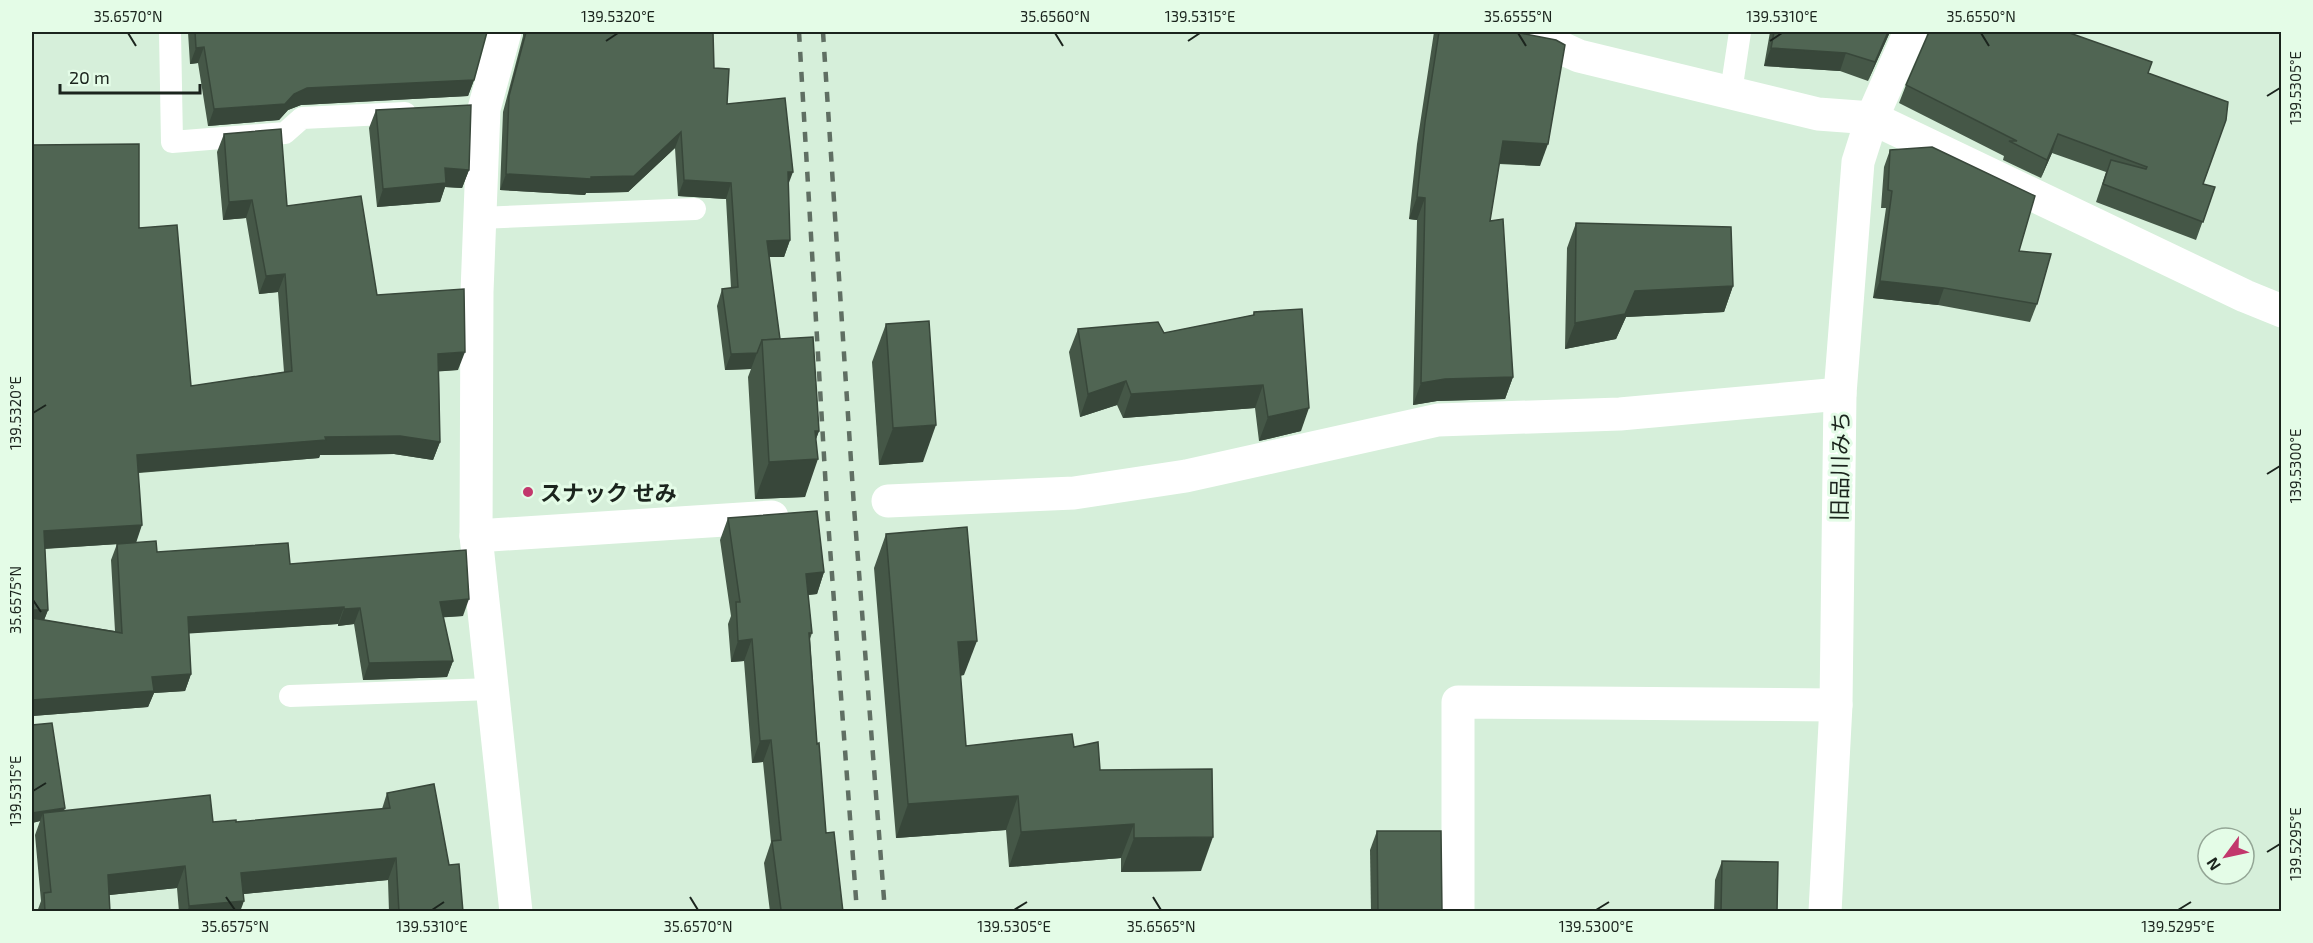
<svg xmlns="http://www.w3.org/2000/svg" width="2313" height="943" viewBox="0 0 2313 943" font-family="'Exo 2','Noto Sans JP',sans-serif">
  <style>
    .lines { fill: none; stroke-linecap: round; stroke-linejoin: round }
    .lane { stroke: #fff; stroke-width: 22 }
    .street { stroke: #fff; stroke-width: 33 }
    .rail { stroke: #606f63; stroke-width: 4.5; stroke-dasharray: 10 10; stroke-linecap: butt }
    .wall { fill: #455747; fill-rule: evenodd }
    .shaded-wall { fill: #38473a }
    .building { fill: #506553; stroke: #38473a; stroke-width: 1.5 }
    .ticks { fill: none; stroke: #1b241d; stroke-width: 2 }
    .poi-dot { fill: #c2376c; stroke: #e4fce7; stroke-width: 2 }
    .labels { text-anchor: middle; dominant-baseline: central; stroke-width: 6; stroke-linejoin: round; paint-order: stroke }
    .street-label { font-size: 22px; fill: #1b241d; stroke: #e4fce7 }
    .poi-label { font-size: 22px; font-weight: bold; fill: #1b241d; stroke: #e4fce7; text-anchor: start }
    .neatline { fill: none; stroke: #1b241d; stroke-width: 2 }
    .ticks-label { font-size: 15px; text-anchor: middle; fill: #1b241d }
  </style>
  <rect width="100%" height="100%" fill="#d6efda"/>
  <g class="lines">
    <!-- lane -->
    <g class="lane">
      <path d="M170 32 172 142 285 133 302 118 405 113"/>
      <path d="M1731 92 1740 32"/>
      <path d="M479 218 695 209"/>
      <path d="M290 696 492 689"/>
    </g>
    <!-- street -->
    <g class="street">
      <path d="M505 32 484 109 477 292 476 536 516 912"/>
      <path d="M1526 32 1579 56 1818 114 1872 118 2245 296 2282 311"/>
      <path d="M888 501 1074 493 1186 476 1438 420 1620 414 1840 394"/>
      <path d="M476 536 772 517"/>
      <path d="M1458 912V702L1836 705"/>
      <path d="M1825 912 1836 705 1840 394 1858 162 1872 118 1910 32"/>
    </g>
    <!-- rail -->
    <g class="rail">
      <path d="M799 32 827 507 857 912"/>
      <path d="M823 32 854 507 885 912"/>
    </g>
  </g>
  <!-- wall -->
  <g class="wall">
    <path d="M188 32H487L474 80 468 96 301 105 288 110 279 120 208 126 198 63 190 64Z"/>
    <path d="M523 32H713L714 68 727 104 788 184 790 240 784 257H769L780 339 819 431 816 439 805 497 755 499 748 377 751 369 725 370 717 306 722 289 731 288 726 199 678 196 675 148 628 192 586 193 585 195 500 190 503 112 523 36Z"/>
    <path d="M1434 32H1515L1540 166 1499 164 1490 221 1513 377 1505 399 1437 401 1413 405 1417 220 1409 219 1417 144Z"/>
    <path d="M1770 32H1890L1868 81 1840 71 1764 66Z"/>
    <path d="M1928 32H2067L2148 73 2203 184 2215 187 2196 240 2096 202 2106 172 2052 153 2041 178 2003 160 2004 156 1899 103 1906 85 1928 35Z"/>
    <path d="M376 110 469 170 462 188 445 187 440 202 377 207 369 128Z"/>
    <path d="M224 134 287 206 377 295 458 370 439 371 440 442 433 460 394 454 320 455 319 458 139 473 136 543 157 552 290 564 463 616 443 617 453 661 447 677 363 680 354 624 338 626V624L189 633 191 674 185 691 154 693 148 707 32 716V145L139 228 191 386 284 372 278 292 259 294 246 218 223 220 217 152ZM117 544 111 560 115 631 44 620 48 610 45 549Z"/>
    <path d="M1890 150 2019 251 2037 304 2030 322 1938 305 1873 298 1886 208H1881L1884 167Z"/>
    <path d="M1576 223 1733 286 1724 312 1626 317 1616 339 1565 349 1567 248Z"/>
    <path d="M1254 312 1301 431 1259 441 1255 408 1123 418 1117 405 1080 417 1069 352 1078 329 1164 333 1253 315Z"/>
    <path d="M886 324 923 462 879 465 872 362Z"/>
    <path d="M728 518 824 572 817 594 808 595 812 633 810 639 817 744 826 833 843 912H770L764 863 771 842 763 762 752 763 744 661 731 662 728 624 731 616 720 540Z"/>
    <path d="M886 534 964 675 960 676 966 746 1074 747 1100 770 1201 871 1121 872V858L1009 867 1006 830 896 838 874 568Z"/>
    <path d="M32 725 64 811 213 822H236L382 809 387 793 449 865 463 912H389L388 880 244 894 240 912H179L177 888 109 895 110 912H37L41 901 35 835 40 821 32 823Z"/>
    <path d="M1377 831 1442 912H1371L1370 850Z"/>
    <path d="M1722 861 1777 912H1714L1715 880Z"/>
  </g>
  <!-- shaded-wall -->
  <g class="shaded-wall">
    <path d="M1888 32H1890L1868 81 1875 62Z"/>
    <path d="M204 47 198 63 190 64 196 48Z"/>
    <path d="M1771 48 1846 53 1840 71 1764 66Z"/>
    <path d="M474 80 468 96 301 105 288 110 279 120 208 126 214 109 294 94 307 88Z"/>
    <path d="M681 132 675 148 628 192 586 193 585 195 500 190 506 174 591 177Z"/>
    <path d="M2058 134 2052 153 2041 178 2047 160Z"/>
    <path d="M1503 141 1548 144 1540 166 1495 163Z"/>
    <path d="M445 168 469 170 462 188 445 187 440 202 377 207 383 189Z"/>
    <path d="M788 172H793L787 188Z"/>
    <path d="M684 180 731 183 726 199 678 196Z"/>
    <path d="M1417 197 1425 198 1417 220 1409 219Z"/>
    <path d="M252 200 246 218 223 220 229 202Z"/>
    <path d="M790 240 784 257H762L767 241Z"/>
    <path d="M285 274 278 292 259 294 266 276Z"/>
    <path d="M1880 281 1944 288 1938 305 1873 298Z"/>
    <path d="M1733 286 1724 312 1626 317 1616 339 1565 349 1575 323 1635 291Z"/>
    <path d="M465 352 458 370 432 372 438 354Z"/>
    <path d="M757 353 751 369 725 370 731 354Z"/>
    <path d="M1513 377 1505 399 1437 401 1413 405 1421 383 1445 379Z"/>
    <path d="M1126 381 1117 405 1080 417 1088 394Z"/>
    <path d="M1263 385 1255 408 1123 418 1131 394Z"/>
    <path d="M1309 408 1301 431 1259 441 1268 417Z"/>
    <path d="M936 425 923 462 879 465 893 428Z"/>
    <path d="M815 431H819L808 460 818 459 805 497 755 499 769 462Z"/>
    <path d="M400 436 440 442 433 460 394 454 320 455 319 458 131 473 137 455 325 437Z"/>
    <path d="M142 525 136 543 38 549 44 531Z"/>
    <path d="M824 572 817 594 798 596 806 574Z"/>
    <path d="M469 599 463 616 434 618 440 602Z"/>
    <path d="M344 607 338 624 182 634 188 617Z"/>
    <path d="M360 608 354 624 338 626 344 609Z"/>
    <path d="M32 610H48L41 628H32Z"/>
    <path d="M752 639 744 661 731 662 738 641Z"/>
    <path d="M977 641 964 675 945 676 958 642Z"/>
    <path d="M453 661 447 677 363 680 369 663Z"/>
    <path d="M191 674 185 691 154 693 148 707 32 716V700L152 677Z"/>
    <path d="M771 740 763 762 752 763 760 741Z"/>
    <path d="M1018 796 1006 830 896 838 908 804Z"/>
    <path d="M65 808 62 818 43 813 40 821 32 823V813Z"/>
    <path d="M1134 824 1121 858 1009 867 1021 832Z"/>
    <path d="M1213 837 1201 871 1121 872 1134 838Z"/>
    <path d="M396 858 388 880 234 895 241 873Z"/>
    <path d="M185 866 177 888 100 896 108 875Z"/>
    <path d="M244 901 240 912H187L189 906Z"/>
  </g>
  <!-- building -->
  <g class="building">
    <path d="M195 32H487L474 80 307 88 294 94 285 104 214 109 204 47 196 48Z"/>
    <path d="M526 32H713L714 68 729 69 727 104 785 98 793 172H788L790 240 767 241 780 339 762 340 757 353 731 354 722 289 738 287 731 183 684 180 681 132 634 176 591 177V179L506 174 509 96Z"/>
    <path d="M1439 32H1515L1556 40 1565 45 1548 144 1503 141 1490 221 1503 219 1513 377 1445 379 1421 383 1425 198 1417 197 1425 122Z"/>
    <path d="M1774 32H1888L1875 62 1846 53 1771 48Z"/>
    <path d="M1929 32H2067L2152 62 2148 73 2228 102 2226 120 2203 184 2215 187 2203 222 2103 184 2111 160 2146 169 2147 167 2058 134 2047 160 2009 141H2017L1906 85Z"/>
    <path d="M471 105 469 170 445 168 446 183 383 189 376 110Z"/>
    <path d="M281 129 287 206 361 196 377 295 464 289 465 352 438 354 440 442 400 436 325 437 326 440 137 455 142 525 44 531 48 610H32V145L139 144V228L177 225 191 386 292 371 285 274 266 276 252 200 229 202 224 134Z"/>
    <path d="M1932 147 2035 196 2019 251 2051 254 2037 304 1944 288 1880 281 1892 191 1888 190 1890 150Z"/>
    <path d="M1576 223 1731 227 1733 286 1635 291 1625 314 1575 323Z"/>
    <path d="M1302 309 1309 408 1268 417 1263 385 1131 394 1126 381 1088 394 1078 329 1158 322 1164 333 1254 315V312Z"/>
    <path d="M929 321 936 425 893 428 886 324Z"/>
    <path d="M813 337 819 431H815L818 459 769 462 762 340Z"/>
    <path d="M817 511 824 572 806 574 812 633H809L817 744 819 743 826 833 834 832 843 912H772L781 910 772 841 781 840 771 740 760 741 752 639 738 641 736 602H740L728 518Z"/>
    <path d="M967 527 977 641 958 642 966 746 1072 734 1074 747 1098 742 1100 770 1212 769 1213 837 1134 838V824L1021 832 1018 796 908 804 886 534Z"/>
    <path d="M156 541 157 552 288 543 290 564 466 550 469 599 440 602 453 661 369 663 360 608 344 609V607L188 617 191 674 152 677 154 691 32 700V618L122 633 117 544Z"/>
    <path d="M52 723 65 808 32 813V725Z"/>
    <path d="M434 784 449 865 459 864 463 912H399L396 858 241 873 244 901 189 906 185 866 108 875 110 912H45L44 893 51 892 43 813 210 795 213 822 236 820V822L390 808 387 793Z"/>
    <path d="M1377 831H1441L1442 912H1378Z"/>
    <path d="M1722 861 1778 862 1777 912H1721Z"/>
  </g>
  <!-- ticks -->
  <path class="ticks" d="M128 33 136 46M1055 33 1063 46M1518 33 1526 46M1981 33 1989 46M606 41 618 33M1188 41 1200 33M1770 41 1782 33M2267 96 2280 88M33 413 46 405M2267 474 2280 466M33 600 41 612M33 791 46 783M2267 852 2280 844M226 897 235 910M690 897 698 910M1153 897 1161 910M432 910 444 902M1014 910 1027 902M1596 910 1609 902M2178 910 2191 902"/>
  <!-- markers -->
  <circle class="poi-dot" cx="528" cy="492" r="6"/>
  <g class="labels">
    <!-- street labels -->
    <g class="street-label">
      <text transform="translate(1839 466) rotate(-89)">旧品川みち</text>
    </g>
    <!-- poi labels -->
    <g class="poi-label">
      <text x="540" y="492">スナック せみ</text>
    </g>
  </g>
  <!-- border -->
  <rect width="2313" height="943" fill="none" stroke="#e4fce7" stroke-width="66"/>
  <!-- north arrow -->
  <g transform="translate(2226 856) rotate(237)"><circle r="28" fill="#e4fce7" stroke="#94a696" stroke-width="1.5"/>
  <path d="M0-4.5L10 22L0 15L-10 22Z" fill="#c2376c"/>
  <text y="-9" font-size="16" font-weight="bold" text-anchor="middle" fill="#1b241d">N</text>
  </g>
  <!-- scale -->
  <path d="M60 84v9h140v-9" fill="none" stroke="#1b241d" stroke-width="3"/>
  <text x="69" y="84" font-size="18" fill="#1b241d" stroke="#e4fce7" stroke-width="4.5" paint-order="stroke">20 m</text>
  <rect x="33" y="33" width="2247" height="877" class="neatline"/>
  <g class="ticks-label">
    <text x="128" y="22">35.6570°N</text>
    <text x="618" y="22">139.5320°E</text>
    <text x="1055" y="22">35.6560°N</text>
    <text x="1200" y="22">139.5315°E</text>
    <text x="1518" y="22">35.6555°N</text>
    <text x="1782" y="22">139.5310°E</text>
    <text x="1981" y="22">35.6550°N</text>
    <text transform="translate(2296 88) rotate(-90)" y="5">139.5305°E</text>
    <text transform="translate(16 413) rotate(-90)" y="5">139.5320°E</text>
    <text transform="translate(2296 466) rotate(-90)" y="5">139.5300°E</text>
    <text transform="translate(16 600) rotate(-90)" y="5">35.6575°N</text>
    <text transform="translate(16 791) rotate(-90)" y="5">139.5315°E</text>
    <text transform="translate(2296 844) rotate(-90)" y="5">139.5295°E</text>
    <text x="235" y="932">35.6575°N</text>
    <text x="432" y="932">139.5310°E</text>
    <text x="698" y="932">35.6570°N</text>
    <text x="1014" y="932">139.5305°E</text>
    <text x="1161" y="932">35.6565°N</text>
    <text x="1596" y="932">139.5300°E</text>
    <text x="2178" y="932">139.5295°E</text>
  </g>
</svg>
